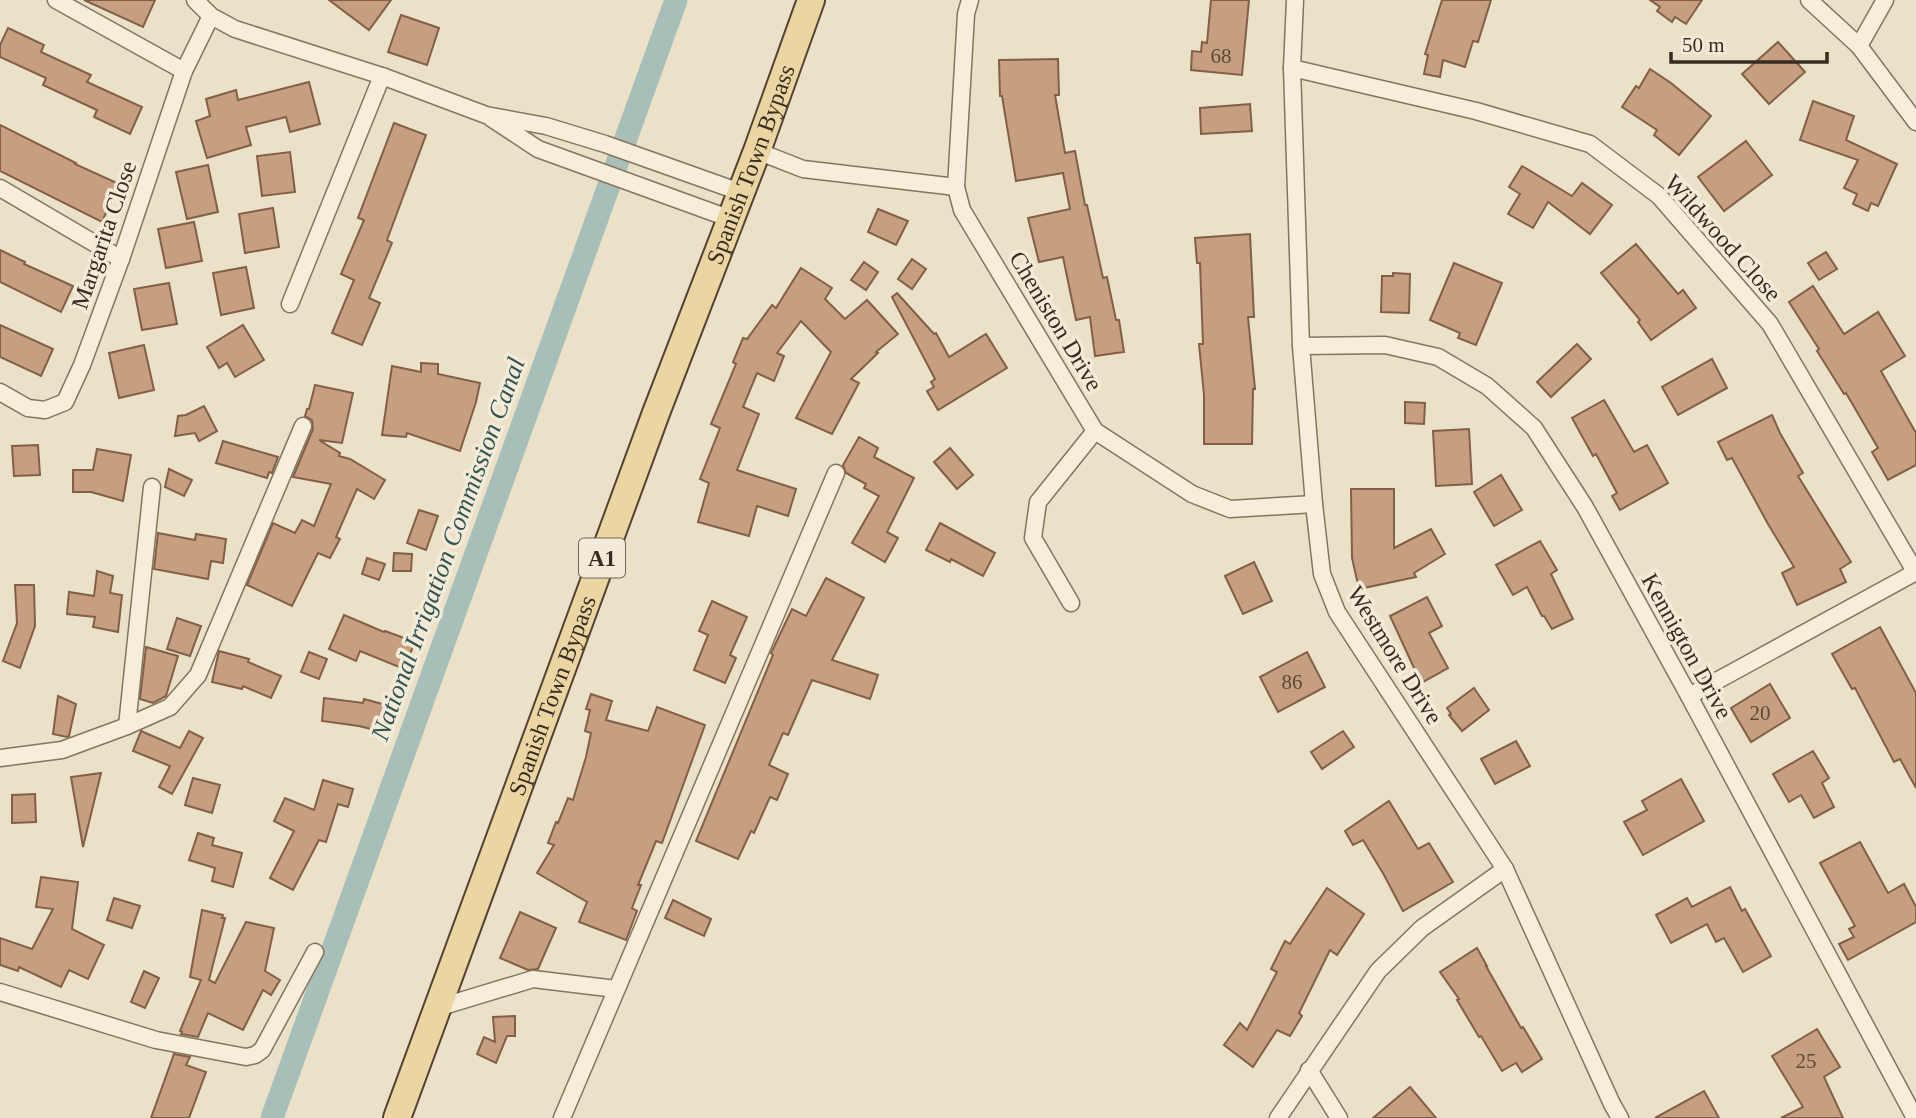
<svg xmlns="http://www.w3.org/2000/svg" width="1916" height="1118" viewBox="0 0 1916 1118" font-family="'Times New Roman',serif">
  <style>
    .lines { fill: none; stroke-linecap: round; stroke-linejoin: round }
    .canal { stroke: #a8bfb9; stroke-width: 23 }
    .building { fill: #c69f81; stroke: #825f46; stroke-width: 2 }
    .street-casing { stroke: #85745e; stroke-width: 19 }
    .primary-casing { stroke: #544232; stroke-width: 30 }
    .street { stroke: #f6eeda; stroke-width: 16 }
    .primary { stroke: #ead5a3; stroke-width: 26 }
    .labels { text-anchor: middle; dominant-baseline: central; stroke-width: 7; stroke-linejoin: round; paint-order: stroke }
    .number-label { font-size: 21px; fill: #5b4939 }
    .shield { fill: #f3ebd7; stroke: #6f6558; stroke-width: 2 }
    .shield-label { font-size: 23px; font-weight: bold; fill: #372c21 }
    .street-label { font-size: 24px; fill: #372c21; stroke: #f3ebd7 }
    .water-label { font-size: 26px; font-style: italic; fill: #315554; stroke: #f3ebd7 }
  </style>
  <rect width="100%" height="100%" fill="#ebe1c8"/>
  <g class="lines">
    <!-- canal -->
    <path class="canal" d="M272 1118 676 0"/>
  </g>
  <!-- building -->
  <g class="building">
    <path d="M84 0H155L143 27Z"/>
    <path d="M329 0H391L369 30Z"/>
    <path d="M1211 0H1249L1242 75 1191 70 1192 51 1201 52 1202 42 1207 43Z"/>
    <path d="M1442 0H1491L1478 42 1473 41 1465 67 1443 60 1440 77 1424 74 1428 55 1425 54Z"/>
    <path d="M1650 0H1702L1686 24 1675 17 1672 22 1657 11 1660 7Z"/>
    <path d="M401 15 439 28 427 65 388 52Z"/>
    <path d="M8 28 44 45 41 52 91 75 87 82 142 107 130 134 94 117 97 110 43 85 46 78 0 57V45Z"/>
    <path d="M1778 42 1805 72 1769 104 1742 74Z"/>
    <path d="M1058 59 1059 95H1055L1065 153 1075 151 1085 205H1087L1103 278 1107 277 1116 320H1119L1124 352 1095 356 1090 317 1076 320 1063 257 1039 262 1028 218 1070 209 1063 173 1016 181 1002 96H1000L999 60Z"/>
    <path d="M1650 69 1671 83 1711 116 1679 155 1654 135 1657 130 1622 107 1636 86 1639 88Z"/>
    <path d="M309 82 320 124 290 132 286 117 246 127 251 145 207 158 196 121 210 116 206 99 236 90 238 100Z"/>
    <path d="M1813 101 1854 116 1846 140 1897 164 1878 206 1871 203 1868 211 1853 204 1857 194 1844 188 1858 160 1800 140Z"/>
    <path d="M1250 104 1252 131 1201 134 1200 108Z"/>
    <path d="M394 123 426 135 387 240 392 243 369 298 380 303 362 345 332 333 354 280 341 274 364 220 358 218Z"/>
    <path d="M0 125 76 163 75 164 119 184 102 222 0 171Z"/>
    <path d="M1746 141 1772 175 1724 211 1698 177Z"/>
    <path d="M290 152 295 192 262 196 257 156Z"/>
    <path d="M208 165 218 212 187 219 176 172Z"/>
    <path d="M1522 166 1572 196 1582 183 1612 205 1590 234 1548 202 1533 228 1508 214 1520 194 1509 187Z"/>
    <path d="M273 208 279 247 245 253 239 214Z"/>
    <path d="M878 209 908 221 896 245 868 232Z"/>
    <path d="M194 222 202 261 166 268 158 229Z"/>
    <path d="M1250 234 1254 317H1248L1255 389H1253L1252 444H1204V395L1199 344H1203L1200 263H1197L1195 238Z"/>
    <path d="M1636 244 1678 294 1683 290 1696 308 1651 340 1638 322 1640 320 1601 273Z"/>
    <path d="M0 250 25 262 24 264 73 286 61 312 0 282Z"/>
    <path d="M1826 252 1837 269 1819 280 1808 263Z"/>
    <path d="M912 259 926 269 912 289 898 279Z"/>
    <path d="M864 262 878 272 866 290 851 280Z"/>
    <path d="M1454 263 1502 283 1476 345 1458 338 1460 333 1430 320Z"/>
    <path d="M246 267 254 308 221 315 213 273Z"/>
    <path d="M801 268 832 288 825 299 845 319 867 300 898 334 876 352 878 353 851 379 859 383 832 434 796 418 831 352 801 321 777 353 784 356 774 381 757 373 743 407 759 414 737 470 796 489 788 516 757 506 749 536 698 522 709 483 700 479 720 428 711 424 736 364 733 362 743 338 747 339 772 305 776 308Z"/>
    <path d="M1393 273 1410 274 1409 313 1381 312 1382 276H1393Z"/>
    <path d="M169 283 177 324 142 330 134 289Z"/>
    <path d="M1813 286 1844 334 1878 312 1905 356 1881 371 1916 433V465L1888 480 1872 452 1878 448 1846 393 1844 394 1817 351 1819 349 1789 302Z"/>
    <path d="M897 293 934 334 936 333 949 357 986 334 1007 368 938 410 927 391 934 387 931 382 935 379 892 297Z"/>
    <path d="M0 325 53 349 41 376 0 357Z"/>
    <path d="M243 325 264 360 235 377 227 363 219 368 207 347Z"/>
    <path d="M1577 344 1591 359 1551 397 1537 382Z"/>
    <path d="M144 345 154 390 119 398 109 353Z"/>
    <path d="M1712 359 1727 388 1678 415 1662 387Z"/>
    <path d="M421 363 438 364V374L480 383 476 402 460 451 407 433 406 437 382 435 392 366 421 372Z"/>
    <path d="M315 385 353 393 342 443 319 440 340 453 339 456 350 459 385 480 374 499 357 489 336 537 340 539 330 558 318 553 292 606 247 585 273 523 295 533 302 520 314 526 331 484 293 477 313 429 312 420 305 416 307 409H309Z"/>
    <path d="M1604 400 1634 452 1647 445 1668 483 1620 510 1612 496 1617 493 1596 454 1593 456 1572 418Z"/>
    <path d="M1405 402 1425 403 1424 424 1405 423Z"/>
    <path d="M204 406 217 431 199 441 195 433 175 436 178 416 186 415Z"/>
    <path d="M1772 415 1780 433 1803 473 1798 476 1851 562 1840 569 1846 582 1797 605 1782 573 1794 567 1768 524 1732 458 1727 460 1718 442Z"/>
    <path d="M1469 429 1472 484 1436 486 1433 431Z"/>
    <path d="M859 437 878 448 874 457 914 478 887 532 898 538 885 562 852 543 879 496 864 488 866 484 846 473 843 465Z"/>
    <path d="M223 441 278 457 272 473 269 472 267 478 216 463Z"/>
    <path d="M38 445 40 475 14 476 12 446Z"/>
    <path d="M950 448 973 475 957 489 934 462Z"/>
    <path d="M97 449 131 455 123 501 91 492H73V470H93Z"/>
    <path d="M169 469 192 480 184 496 165 487Z"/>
    <path d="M1501 475 1522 510 1494 526 1474 492Z"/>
    <path d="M1351 489H1394V548L1431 529 1445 554 1414 573 1416 577 1359 589 1352 558Z"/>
    <path d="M419 510 438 516 426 550 407 543Z"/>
    <path d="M940 523 995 553 983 576 951 559 950 562 926 550Z"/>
    <path d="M158 533 195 540 196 534 226 539 223 563 211 561 208 579 154 569Z"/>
    <path d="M1540 541 1557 570 1551 574 1573 619 1552 629 1544 616H1542L1527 587 1513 595 1496 565Z"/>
    <path d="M394 553 412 554 411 571H393Z"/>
    <path d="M367 558 385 564 379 580 362 574Z"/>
    <path d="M1254 562 1272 601 1243 614 1225 576Z"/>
    <path d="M97 571 113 576 110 593 122 595 118 632 93 627 95 617 67 614 69 592 94 596Z"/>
    <path d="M826 578 864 598 832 660 878 675 870 699 812 680 788 735 783 733 769 765 788 774 777 800 770 797 754 833 751 831 738 859 696 841 773 655 771 653 782 630 792 609 806 616Z"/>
    <path d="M15 585H34L35 626 20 668 3 661 17 623Z"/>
    <path d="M1427 597 1442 626 1429 633 1448 668 1421 683 1390 616Z"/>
    <path d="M712 601 747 617 730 655 736 658 725 683 694 670 708 635 699 631Z"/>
    <path d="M344 615 384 632 385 631 415 642 404 669 360 651 356 661 329 649Z"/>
    <path d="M177 618 201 626 190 656 167 649Z"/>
    <path d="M1880 627 1916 693V788L1900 759 1894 762 1855 688 1852 689 1832 654Z"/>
    <path d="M146 647 178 656 166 696 153 703 140 699Z"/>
    <path d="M219 651 249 659 248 662 281 676 271 698 243 686 242 689 212 682Z"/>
    <path d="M309 652 327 659 319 679 301 672Z"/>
    <path d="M1307 652 1325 687 1278 712 1260 677Z"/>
    <path d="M1770 684 1790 718 1751 742 1731 708Z"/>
    <path d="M1474 688 1489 710 1462 731 1449 715 1451 714 1447 708Z"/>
    <path d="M591 694 612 701 606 720 648 731 657 707 705 725 662 843 656 841 638 885H641L632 908 637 911 626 940 579 922 587 902 537 873 554 845 548 843 556 822 558 823 568 798 573 800 586 757 591 733 585 731 590 710 586 709Z"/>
    <path d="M58 696 76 704 69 736 67 737 53 734Z"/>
    <path d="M324 698 363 703 364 699 386 705 379 731 359 726 322 721Z"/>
    <path d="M141 731 180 748 189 731 203 738 172 794 159 787 170 766 133 751Z"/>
    <path d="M1343 731 1354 747 1322 769 1311 752Z"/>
    <path d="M1516 741 1530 766 1495 784 1481 759Z"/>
    <path d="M1813 751 1829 778 1822 783 1834 807 1814 818 1801 795 1789 802 1773 774Z"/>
    <path d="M101 773 83 847 71 777Z"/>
    <path d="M193 778 220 785 212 813 185 805Z"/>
    <path d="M1681 779 1704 821 1643 855 1624 822 1647 810 1642 801Z"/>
    <path d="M323 780 353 789 348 807 338 804 326 842 319 840 293 890 270 878 294 831 274 821 285 798 314 810Z"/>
    <path d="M35 794 36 822 12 823V795Z"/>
    <path d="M1389 801 1418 849 1429 843 1453 882 1403 911 1384 875 1363 840 1353 845 1345 831Z"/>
    <path d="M198 833 214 838 212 845 242 853 233 887 212 881 215 868 189 860Z"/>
    <path d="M1860 842 1888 893 1904 884 1916 907V922L1848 960 1839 944 1854 937 1849 929 1855 926 1820 863Z"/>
    <path d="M41 877 78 882 72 929 104 945 88 979 69 970 61 987 19 967 18 971 0 965V938L32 949 53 909 36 907Z"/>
    <path d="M1730 887 1742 911 1745 909 1771 956 1743 972 1724 938 1716 942 1707 924 1671 943 1656 915 1687 898 1692 907Z"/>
    <path d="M1327 888 1364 914 1337 955 1330 950 1299 1013 1302 1016 1290 1036 1277 1030 1253 1067 1224 1045 1240 1023 1247 1030 1277 972 1271 969 1285 941 1290 944Z"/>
    <path d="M114 898 140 906 132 928 107 920Z"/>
    <path d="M673 900 711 919 704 936 665 918Z"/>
    <path d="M202 910 223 915 222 918H225L209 980 215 983 246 922 274 928 265 971 280 980 271 995 263 990 243 1030 208 1013 198 1037 181 1034 182 1032 180 1031 201 980 190 977Z"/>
    <path d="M520 912 556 928 538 969 528 970 500 958Z"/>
    <path d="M1477 948 1487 966H1486L1521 1028 1523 1027 1542 1059 1522 1072 1516 1063 1502 1071 1481 1036 1479 1037 1457 1000 1459 999 1440 972Z"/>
    <path d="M144 971 159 978 145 1008 131 1002Z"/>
    <path d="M515 1016V1036H507L496 1063 477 1054 484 1037 495 1042 493 1017Z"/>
    <path d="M1817 1029 1840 1067 1824 1077 1843 1118H1781L1803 1107 1772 1056Z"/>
    <path d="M174 1054 190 1057 186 1065 206 1072 189 1118H151Z"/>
    <path d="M1410 1087 1436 1118H1373Z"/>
    <path d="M1704 1091 1719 1118H1655Z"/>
  </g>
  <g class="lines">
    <defs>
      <g id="street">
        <path d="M56 0 184 71"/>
        <path d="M195 0 211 16 235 29 382 76 486 115 546 126 605 144 740 192"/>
        <path d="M970 0 966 14 956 187 962 210 1095 431 1192 494 1230 509 1314 504"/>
        <path d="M1295 0 1292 68 1301 346 1314 504 1322 574 1337 612 1505 869 1612 1104 1620 1118"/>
        <path d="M1809 0 1859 46 1916 122"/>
        <path d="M1859 46 1885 0"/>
        <path d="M1292 68 1476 111 1590 144 1659 196 1770 324 1916 573"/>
        <path d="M491 118 538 149 731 219"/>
        <path d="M757 151 803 169 956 187"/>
        <path d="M0 188 121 259"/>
        <path d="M290 304 382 76"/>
        <path d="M1301 346 1385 345 1438 357 1487 386 1534 428 1585 507 1689 696 1915 1118"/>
        <path d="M0 392 28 408 45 410 65 402 82 365 121 259 184 71 211 16"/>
        <path d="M1071 603 1033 538 1038 502 1095 431"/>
        <path d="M1689 696 1916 572"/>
        <path d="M127 726 152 487"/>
        <path d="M0 758 62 750 127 726 170 707 198 675 303 426"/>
        <path d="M0 992 156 1040 246 1057 255 1055 262 1050 315 952"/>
        <path d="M437 1008 533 979 616 989"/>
        <path d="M1309 1070 1339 1118"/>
        <path d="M562 1118 836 473"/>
        <path d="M1278 1118 1378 971 1422 928 1505 869"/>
      </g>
      <g id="primary">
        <path id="s1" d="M397 1118 656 413 757 151 811 0"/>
      </g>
    </defs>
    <!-- street casing -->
    <use href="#street" class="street-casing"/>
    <!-- primary casing -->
    <use href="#primary" class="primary-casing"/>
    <!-- street -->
    <use href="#street" class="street"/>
    <!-- primary -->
    <use href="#primary" class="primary"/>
  </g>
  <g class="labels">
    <!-- number labels -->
    <g class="number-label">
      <text x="1221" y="56">68</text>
      <text x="1292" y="682">86</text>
      <text x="1760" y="713">20</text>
      <text x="1806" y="1061">25</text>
    </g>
    <!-- shield labels -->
    <rect class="shield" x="579" y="538.5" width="46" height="39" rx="5"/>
    <g class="shield-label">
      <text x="602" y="558">A1</text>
    </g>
    <!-- street labels -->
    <g class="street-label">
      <text stroke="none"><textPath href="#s1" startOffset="1017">Spanish Town Bypass</textPath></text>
      <text transform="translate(104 235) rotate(-71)">Margarita Close</text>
      <text transform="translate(1723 238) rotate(48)">Wildwood Close</text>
      <text transform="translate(1056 321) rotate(59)">Cheniston Drive</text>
      <text transform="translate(1687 646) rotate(61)">Kennigton Drive</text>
      <text transform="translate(1395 655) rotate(58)">Westmore Drive</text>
      <text stroke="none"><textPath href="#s1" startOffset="450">Spanish Town Bypass</textPath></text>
    </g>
    <!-- water labels -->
    <g class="water-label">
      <text transform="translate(448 549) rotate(-70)">National Irrigation Commission Canal</text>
    </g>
  </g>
  <!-- scale -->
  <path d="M1671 52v10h156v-10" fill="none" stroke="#372c21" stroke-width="3.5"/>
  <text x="1682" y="52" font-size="21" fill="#372c21" stroke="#f3ebd7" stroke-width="5" paint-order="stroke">50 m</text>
</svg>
